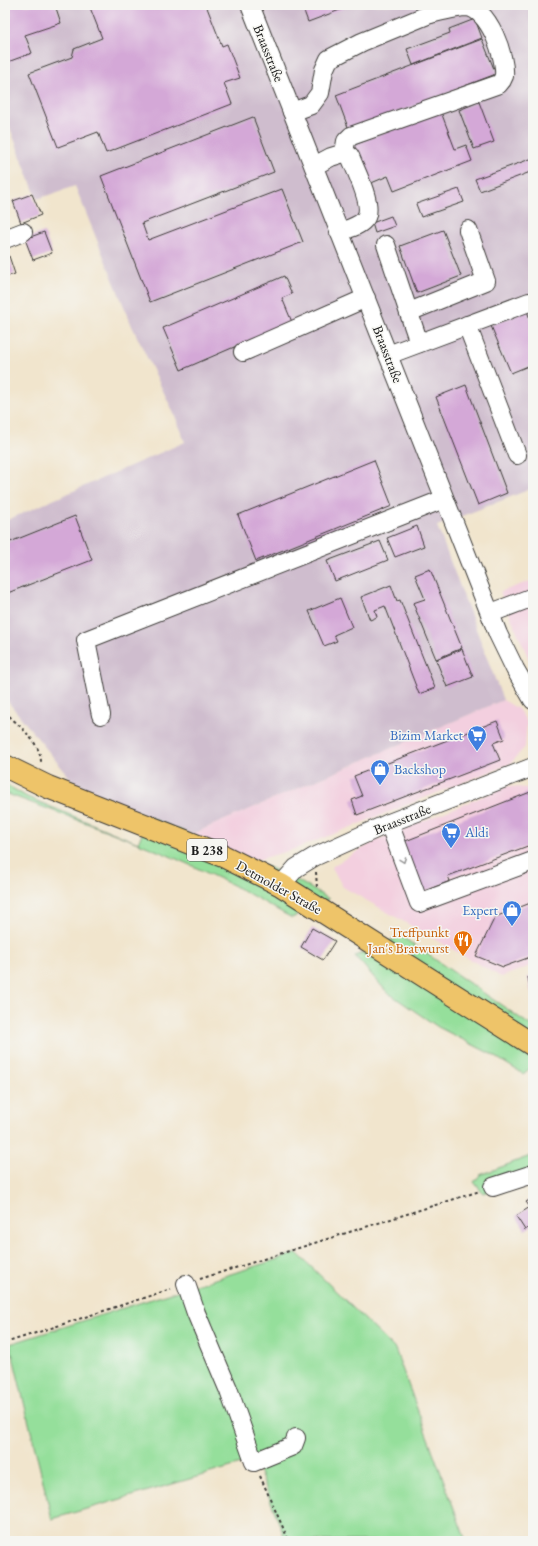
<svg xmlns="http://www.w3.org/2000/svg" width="538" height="1546" viewBox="0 0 538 1546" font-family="'EB Garamond',serif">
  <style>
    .built { fill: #f3cfdf }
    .industrial { fill: #cfbdce }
    .green { fill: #95df9b; stroke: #587e5c }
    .building { fill: #d4a8d7 }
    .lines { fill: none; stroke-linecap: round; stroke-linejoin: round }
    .minor-casing { stroke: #3c3a37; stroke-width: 20 }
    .major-casing { stroke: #3c3a37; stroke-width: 24 }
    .path { stroke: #3c3a37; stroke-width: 2; stroke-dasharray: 3 3; stroke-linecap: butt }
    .minor { stroke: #fff; stroke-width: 18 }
    .major { stroke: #eec469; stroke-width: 22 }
    .oneway { stroke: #999 }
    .labels { text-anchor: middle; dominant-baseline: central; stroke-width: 3; stroke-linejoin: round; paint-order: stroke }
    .shield { fill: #f6f6f2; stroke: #5d5d5c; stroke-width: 1 }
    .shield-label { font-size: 13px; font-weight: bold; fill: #1c1c1c }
    .street-label { font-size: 14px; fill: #1c1c1c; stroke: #f6f6f2 }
    .shop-label { font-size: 14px; fill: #366cbe; stroke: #f6f6f2; text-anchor: end }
    .food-label { font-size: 14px; fill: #c56008; stroke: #f6f6f2; text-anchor: end }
  </style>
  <rect width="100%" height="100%" fill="#f6f6f2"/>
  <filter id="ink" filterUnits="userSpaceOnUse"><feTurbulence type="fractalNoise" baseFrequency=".025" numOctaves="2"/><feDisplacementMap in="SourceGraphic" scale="8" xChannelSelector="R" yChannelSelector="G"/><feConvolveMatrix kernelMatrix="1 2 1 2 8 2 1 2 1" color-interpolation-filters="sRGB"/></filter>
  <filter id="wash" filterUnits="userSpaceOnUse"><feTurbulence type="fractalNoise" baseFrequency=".012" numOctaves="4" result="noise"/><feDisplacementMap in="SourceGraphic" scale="16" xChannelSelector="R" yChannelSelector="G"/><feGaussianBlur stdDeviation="0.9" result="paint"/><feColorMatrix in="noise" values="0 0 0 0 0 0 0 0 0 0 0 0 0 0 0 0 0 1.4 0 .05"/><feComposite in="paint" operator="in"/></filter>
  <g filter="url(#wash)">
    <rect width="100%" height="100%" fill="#f1e5cd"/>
    <!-- built -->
    <g class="built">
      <path d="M533 580V669L500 592Z"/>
      <path d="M503 700 518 709 527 722 525 747 510 764 298 848 254 861 192 834Z"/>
      <path d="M508 786 533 789V965L501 977 343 887 332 868 334 865 379 839Z"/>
    </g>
    <!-- industrial -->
    <path class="industrial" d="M5 5H533V488L437 526 503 700 192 834 149 817 75 784 5 698V521L185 442 176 418 132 326 75 186 37 199 5 115Z"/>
    <!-- green -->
    <g class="green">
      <path d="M5 784 27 797 138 843 149 817 290 876 329 899 292 918C268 905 244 890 220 879 151 845 77 820 5 793Z"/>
      <path d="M401 936 533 1027V1066L523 1074 491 1054 438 1027 387 992 355 956Z"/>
      <path d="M533 1155V1177L483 1193 474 1182 480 1175Z"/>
      <path d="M297 1253 395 1349 466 1541H286L255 1460 52 1519 10 1344Z"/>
    </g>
    <g id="blocks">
      <!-- building -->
      <g class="building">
        <path d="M5 5H55L61 23 25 35 32 53 5 63Z"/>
        <path d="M89 5H206L222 46 227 44 240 78 224 83 232 104 106 153 98 132 58 147 29 73 72 57 74 49 102 38Z"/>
        <path d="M320 5H353L308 22 304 11Z"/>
        <path d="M475 19 482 38 413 65 407 49 450 33 449 29Z"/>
        <path d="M482 39 496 74 349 130 336 95Z"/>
        <path d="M479 102 494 142 474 149 459 110Z"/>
        <path d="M441 112 455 149 466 145 472 161 394 191 388 176 369 184 354 145Z"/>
        <path d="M253 117 274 172 142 223 148 240 282 189 303 242 150 302 101 176Z"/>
        <path d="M533 158V171L480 191 475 179Z"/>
        <path d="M459 189 464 202 421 217 416 204Z"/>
        <path d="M32 194 41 215 21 223 13 201Z"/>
        <path d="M391 216 395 226 375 233 372 223Z"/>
        <path d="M443 230 461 276 417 293 400 246Z"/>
        <path d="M44 232 52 253 33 260 25 239Z"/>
        <path d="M9 256 15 274 5 277V257Z"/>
        <path d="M284 276 292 294 282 298 292 322 181 370 163 328Z"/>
        <path d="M527 311 533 327V364L511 373 491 326Z"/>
        <path d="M466 385 507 493 478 505 436 397Z"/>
        <path d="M374 460 392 506 256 561 238 515Z"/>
        <path d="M75 516 92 560 5 594V544Z"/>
        <path d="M417 526 424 546 395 557 387 538Z"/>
        <path d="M380 541 388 560 335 581 327 561Z"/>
        <path d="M430 569 462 648 436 659 413 603 425 599 415 575Z"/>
        <path d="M391 585 397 601 400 600 435 688 419 694 385 606 375 610 377 617 370 620 361 597Z"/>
        <path d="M340 598 352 627 334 635 337 641 324 646 309 611Z"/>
        <path d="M462 649 473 677 447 687 436 660Z"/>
        <path d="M497 721 504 739 493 743 500 760 357 815 352 800 362 796 354 776Z"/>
        <path d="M533 791V844L448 876 450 881 422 892 403 842Z"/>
        <path d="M533 902V956L503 967 476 956 495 917Z"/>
        <path d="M312 928 335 941 323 960 301 947Z"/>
        <path d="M533 976V997H532L528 977Z"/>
        <path d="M533 1198V1225L525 1230 516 1216 530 1207 526 1202Z"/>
      </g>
    </g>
  </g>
  <g filter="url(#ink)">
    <use href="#blocks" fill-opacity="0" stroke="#3c3a37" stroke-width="1"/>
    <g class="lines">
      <defs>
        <g id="minor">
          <path d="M250 5 498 634 515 669 533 700"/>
          <path d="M292 112 311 105 320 93 324 70 329 59 362 42 430 14 435 5"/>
          <path d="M344 153 346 141 351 136 499 84C501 82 503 79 504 76 506 57 489 9 467 7 458 7 439 12 430 14"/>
          <path d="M314 166 331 157 344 153 350 156C355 170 376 208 364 220 358 227 347 229 339 232"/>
          <path d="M5 239 23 232"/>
          <path d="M386 245 419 343"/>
          <path d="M409 312 486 281 468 230"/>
          <path d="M467 325 517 455"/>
          <path d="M243 352 366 298"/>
          <path d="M388 355 529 302"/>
          <path d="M491 613 533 597"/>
          <path d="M101 715 86 640 444 499"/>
          <path d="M389 823 419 903 533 861"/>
          <path d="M281 885 296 868 314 857 389 823 533 767"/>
          <path d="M493 1187 533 1174"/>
          <path d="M186 1284 196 1313 229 1391 254 1462 293 1446 296 1438"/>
        </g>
        <path id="major" d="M5 766 48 787 223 856 281 885 533 1045"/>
      </defs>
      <!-- minor casing -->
      <use href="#minor" class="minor-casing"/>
      <!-- major casing -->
      <use href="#major" class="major-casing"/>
      <!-- path -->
      <g class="path">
        <path d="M5 712C19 726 42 743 41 764"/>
        <path d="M316 872 317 888"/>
        <path d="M200 1279 480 1191"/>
        <path d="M5 1343 171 1289"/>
        <path d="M260 1476 289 1541"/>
      </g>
      <!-- minor -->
      <use href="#minor" class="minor"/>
      <!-- major -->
      <use href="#major" class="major"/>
    </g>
    <!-- one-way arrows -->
    <defs><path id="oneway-chevron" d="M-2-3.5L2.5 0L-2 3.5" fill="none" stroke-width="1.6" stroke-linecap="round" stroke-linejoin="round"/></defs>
    <use class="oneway" href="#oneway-chevron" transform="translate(403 860) rotate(70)"/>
  </g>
  <!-- icons -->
  <defs>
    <symbol id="supermarket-pin" viewBox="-11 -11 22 30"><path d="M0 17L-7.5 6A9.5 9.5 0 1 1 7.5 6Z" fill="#3f7fe0" stroke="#f6f6f2"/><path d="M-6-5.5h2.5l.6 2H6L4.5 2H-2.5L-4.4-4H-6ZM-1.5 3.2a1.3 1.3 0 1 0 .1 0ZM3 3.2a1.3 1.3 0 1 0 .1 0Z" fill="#fff"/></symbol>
    <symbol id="shop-pin" viewBox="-11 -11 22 30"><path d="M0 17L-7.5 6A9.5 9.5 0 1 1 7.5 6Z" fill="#3f7fe0" stroke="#f6f6f2"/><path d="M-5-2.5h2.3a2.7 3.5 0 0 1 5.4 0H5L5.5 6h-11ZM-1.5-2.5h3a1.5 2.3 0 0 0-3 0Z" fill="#fff"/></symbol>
    <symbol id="restaurant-pin" viewBox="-11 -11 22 30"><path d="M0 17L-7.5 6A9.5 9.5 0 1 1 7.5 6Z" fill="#e8710a" stroke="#f6f6f2"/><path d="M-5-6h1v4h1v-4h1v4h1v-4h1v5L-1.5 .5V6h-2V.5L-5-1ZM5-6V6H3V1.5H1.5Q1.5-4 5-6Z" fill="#fff"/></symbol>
  </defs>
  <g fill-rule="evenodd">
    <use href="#supermarket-pin" x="466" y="724" width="22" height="30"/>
    <use href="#shop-pin" x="369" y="758" width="22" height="30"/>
    <use href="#supermarket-pin" x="440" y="821" width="22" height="30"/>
    <use href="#shop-pin" x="501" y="899" width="22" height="30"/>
    <use href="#restaurant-pin" x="452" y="929" width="22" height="30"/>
  </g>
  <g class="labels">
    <!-- shield labels -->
    <rect class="shield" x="187" y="839" width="40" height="22" rx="3"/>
    <g class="shield-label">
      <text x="207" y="850">B 238</text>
    </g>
    <!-- street labels -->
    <g class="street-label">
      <text transform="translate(269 53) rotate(68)">Braasstraße</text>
      <text transform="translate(388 354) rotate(69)">Braasstraße</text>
      <text transform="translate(402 819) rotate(-22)">Braasstraße</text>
      <text transform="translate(279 887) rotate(29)">Detmolder Straße</text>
    </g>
    <!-- shop labels -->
    <g class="shop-label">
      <text x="463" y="735">Bizim Market</text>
      <text x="394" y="769" text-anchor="start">Backshop</text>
      <text x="465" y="832" text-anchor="start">Aldi</text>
      <text x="498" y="910">Expert</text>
    </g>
    <!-- food labels -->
    <g class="food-label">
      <text x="449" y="932">Treffpunkt<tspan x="449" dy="16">Jan's Bratwurst</tspan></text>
    </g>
  </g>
  <!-- margin -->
  <rect width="538" height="1546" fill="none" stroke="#f6f6f2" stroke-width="20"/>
</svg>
